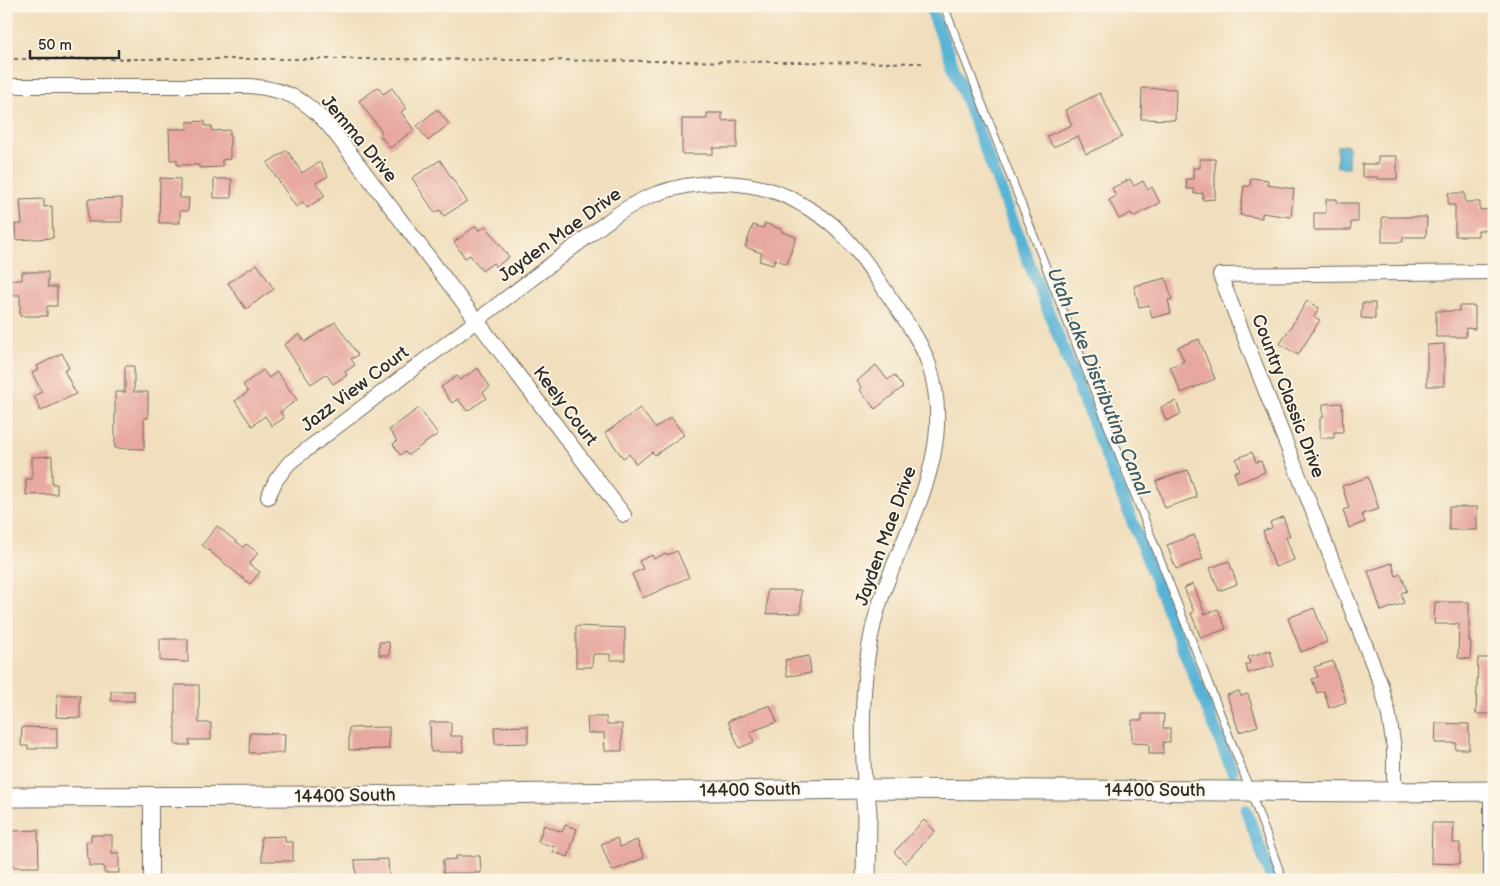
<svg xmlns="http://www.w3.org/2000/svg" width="1500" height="886" viewBox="0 0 1500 886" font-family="'Balsamiq Sans',sans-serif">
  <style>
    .water { fill: #58b4d6; stroke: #427080 }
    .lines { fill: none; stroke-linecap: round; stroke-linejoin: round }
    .canal { stroke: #58b4d6; stroke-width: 12 }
    .building { fill: #e7a8a0 }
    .lane-casing { stroke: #706a5e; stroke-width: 9 }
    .street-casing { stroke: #706a5e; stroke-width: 16 }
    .secondary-casing { stroke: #706a5e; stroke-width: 21 }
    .path { stroke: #706a5e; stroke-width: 2; stroke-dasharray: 4 4; stroke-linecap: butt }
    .lane { stroke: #fff; stroke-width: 7 }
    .street { stroke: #fff; stroke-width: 14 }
    .secondary { stroke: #fff; stroke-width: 19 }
    .labels { text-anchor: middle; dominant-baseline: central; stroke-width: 4; stroke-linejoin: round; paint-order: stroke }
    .street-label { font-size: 18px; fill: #2b2b2b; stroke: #fcf5e5 }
    .water-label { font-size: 19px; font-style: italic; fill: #3b5b67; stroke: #fcf5e5 }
  </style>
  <rect width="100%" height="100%" fill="#fcf5e5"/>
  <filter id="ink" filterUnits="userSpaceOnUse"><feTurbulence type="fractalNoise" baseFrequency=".02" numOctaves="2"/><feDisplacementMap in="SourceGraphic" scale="10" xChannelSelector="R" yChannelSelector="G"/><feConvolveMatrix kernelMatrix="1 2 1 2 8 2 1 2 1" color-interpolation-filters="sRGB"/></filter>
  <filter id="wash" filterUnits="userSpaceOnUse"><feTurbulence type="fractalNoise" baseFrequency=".0096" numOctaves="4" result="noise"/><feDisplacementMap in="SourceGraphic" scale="20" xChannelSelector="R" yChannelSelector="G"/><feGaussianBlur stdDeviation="1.12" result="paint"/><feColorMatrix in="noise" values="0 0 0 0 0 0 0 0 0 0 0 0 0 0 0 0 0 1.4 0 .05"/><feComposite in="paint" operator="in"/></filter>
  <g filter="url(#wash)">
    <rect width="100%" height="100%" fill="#f0debc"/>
    <!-- water -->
    <path class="water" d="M1348 145V167H1337V146Z"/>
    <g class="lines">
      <!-- canal -->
      <g class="canal">
        <path d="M930 6 1027 258 1232 771"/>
        <path d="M1246 810 1272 880"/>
      </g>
    </g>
    <g id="blocks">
      <!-- building -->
      <g class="building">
        <path d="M378 87 383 94 392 88 406 108 401 112 414 130 390 148 379 134 382 132 359 101Z"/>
        <path d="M1142 88 1176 89 1175 120 1141 119Z"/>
        <path d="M1100 93 1122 137 1086 154 1078 136 1053 147 1047 136 1072 125 1065 110Z"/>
        <path d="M437 109 449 124 428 141 417 126Z"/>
        <path d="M707 113H722V121L737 120V148H713V154H682V119H707Z"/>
        <path d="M205 121V126H212V131L230 130V159L222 160V167L199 168V165H177V160H170L169 129H187V122Z"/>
        <path d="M287 150 302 173 320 162 328 176 316 183 325 196 307 208 303 202 296 207 267 163Z"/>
        <path d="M1378 156H1397V179H1378V177H1362V164H1378Z"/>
        <path d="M1200 159H1215V199L1203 200V193L1194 194V189H1187L1186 179H1193V168H1200Z"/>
        <path d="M440 160 467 201 444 216 440 210 435 213 412 178Z"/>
        <path d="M160 178 180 179V198H189L188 211H180V223H159Z"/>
        <path d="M1251 178 1268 180 1267 185 1294 189 1291 217 1262 213V218L1240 215 1244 186H1250Z"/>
        <path d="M214 179H232L231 198H214Z"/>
        <path d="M1130 179 1134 186 1143 181 1148 190 1152 187 1160 203 1133 217 1131 213 1119 219 1109 200 1116 196 1112 188Z"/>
        <path d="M1448 193H1465V202H1480V210L1494 209V230H1478V236H1455V205H1448Z"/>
        <path d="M122 198V222H88V199Z"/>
        <path d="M44 199V207L52 206 53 238 16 240 15 224H22L20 200Z"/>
        <path d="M1326 199H1337V203H1358V222H1351V230H1314V213H1326Z"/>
        <path d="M1382 217H1427L1426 237H1403V242H1382Z"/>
        <path d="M765 223 783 230 782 232 796 237 787 264 775 259 773 265 759 261 762 253 745 247 753 225 763 228Z"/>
        <path d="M476 226 479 231 486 226 509 257 496 267 493 263 482 271 470 255 465 258 454 242Z"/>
        <path d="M257 264 274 289 246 309 228 283Z"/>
        <path d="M22 272H48V287H57V306H47V316H20V295H8V280H22Z"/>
        <path d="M1166 278 1172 299 1168 300 1171 313 1152 318 1149 305 1139 307 1134 286Z"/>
        <path d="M1307 301 1319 308 1314 317 1320 320 1298 355 1280 344Z"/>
        <path d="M1362 303H1375V319L1361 318Z"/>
        <path d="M1459 306H1475V329L1466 328V337H1436V311H1459Z"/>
        <path d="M335 322 358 355 351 359 355 365 345 372 347 375 333 384 326 374 311 384 284 345 299 334 305 342Z"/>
        <path d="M1199 339 1215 379 1181 393 1170 367 1184 361 1178 347Z"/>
        <path d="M1444 344V386H1427V345Z"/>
        <path d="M62 353 69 368 64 370 76 394 41 411 34 396 42 392 32 373 39 369 37 366Z"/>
        <path d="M876 365 888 380 894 375 903 387 875 409 860 390 862 388 857 381Z"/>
        <path d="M125 366H134V392H148V418H144V449L115 448V392H125Z"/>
        <path d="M478 368 490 387 483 392 487 398 467 411 458 399 452 403 441 387 457 376 460 380Z"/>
        <path d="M263 370 269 378 277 372 297 400 280 412 284 418 272 426 265 416 252 426 235 401 248 392 243 385Z"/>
        <path d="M1176 401 1181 414 1166 421 1161 407Z"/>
        <path d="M1342 403 1343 432H1334V438H1320V418H1323V404Z"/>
        <path d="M419 408 438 434 408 455 405 452 400 455 393 444 397 441 389 430Z"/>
        <path d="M640 408 655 428 671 417 684 435 655 455 652 452 636 464 629 454 623 458 605 433Z"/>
        <path d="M1252 452 1256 462 1261 461 1265 472 1238 483 1234 472 1240 470 1236 459Z"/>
        <path d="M52 456V484H57V494L26 495V479H32V457Z"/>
        <path d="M1188 470 1197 497 1165 508 1156 481Z"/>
        <path d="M1368 477 1379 509 1362 514 1365 522 1349 528 1343 510 1349 508 1342 486Z"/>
        <rect x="1449" y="507" width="28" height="23"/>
        <path d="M1283 517 1290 536 1286 537 1294 560 1275 567 1263 531 1272 528 1270 522Z"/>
        <path d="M217 526 243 547 246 544 258 553 249 564 260 572 250 584 202 545Z"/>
        <path d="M1194 535 1203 559 1176 569 1167 545Z"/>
        <path d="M677 551 689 577 643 598 632 574 643 569 639 561 652 555 654 559 666 553 667 555Z"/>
        <path d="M1229 561 1237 584 1219 591 1210 568Z"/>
        <path d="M1392 563 1396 576 1401 574 1407 591 1401 593 1404 603 1381 611 1368 571Z"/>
        <path d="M1193 584 1205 614 1218 609 1226 629 1201 638 1191 613 1194 612 1184 588Z"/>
        <path d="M767 590H801V613L767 614Z"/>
        <path d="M1435 602H1469V641H1471L1470 659 1458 658 1459 624H1434Z"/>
        <path d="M1314 608 1327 642 1301 652 1288 618Z"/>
        <path d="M576 626 625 628V660H610V654H593L592 667H576Z"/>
        <path d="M160 639H188V662L160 661Z"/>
        <path d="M379 642H389L390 655H379Z"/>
        <path d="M1270 650 1274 666 1248 673 1246 665 1250 663 1248 657Z"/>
        <path d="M809 656 811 673 787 676 785 660Z"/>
        <path d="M1478 658H1491L1490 694H1494V714H1476Z"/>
        <path d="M1333 661 1346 702 1329 708 1324 691 1317 693 1312 679 1318 677 1314 667Z"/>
        <path d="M175 685H199V723H211V740H189L190 745H175Z"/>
        <rect x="111" y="691" width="23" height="10"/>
        <path d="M1239 691 1241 696 1248 694 1258 726 1239 732 1227 695Z"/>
        <path d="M57 695H80V718L56 717Z"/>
        <path d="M770 705 777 722 750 732 754 742 739 748 728 721Z"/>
        <path d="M1142 714H1164L1163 728H1170V742H1163V754H1149V744L1132 743V720H1142Z"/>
        <path d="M587 717H606L607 724H622V751H605L604 733H588Z"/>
        <path d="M430 722H451V736H462L463 752H431Z"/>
        <path d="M1436 723 1469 724V749H1455L1456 743H1435Z"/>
        <path d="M528 726V743L495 744 494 727Z"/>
        <path d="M22 727 57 728V748H37V749H28V746H21Z"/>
        <path d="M389 727V749L349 750V728Z"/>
        <path d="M250 733 285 734 284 753H249Z"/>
        <path d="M924 820 935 831 905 863 894 852Z"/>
        <path d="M1432 823H1454L1453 843H1460V864L1431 863Z"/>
        <path d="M544 825 562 832 565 825 577 829 568 857 553 852 555 847 538 842Z"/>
        <path d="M38 830 39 867H13L12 831Z"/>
        <path d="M91 835H112V853H119V873H104V866H89V858H87L86 842H91Z"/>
        <path d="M285 836V842H293V861H262L261 837Z"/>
        <path d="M617 838 620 847 637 840 644 858 612 871 601 844Z"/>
        <path d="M456 856H480L481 873H443V860L456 859Z"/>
        <path d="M388 859 389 880H368V875H356L355 860Z"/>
      </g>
    </g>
  </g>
  <g filter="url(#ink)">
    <use href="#blocks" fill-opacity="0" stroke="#706a5e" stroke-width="1"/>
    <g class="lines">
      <defs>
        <path id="lane" d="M944 6 1242 769 1283 880"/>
        <g id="street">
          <path d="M6 86H250C291 90 308 101 334 132L624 515"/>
          <path d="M268 497 276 480 289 463 608 221C623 210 638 200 656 194 701 177 759 179 801 204 813 211 826 218 836 228 858 249 874 274 891 299 905 320 921 341 929 365 960 461 896 535 874 623 861 677 861 734 865 789"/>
          <path d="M1491 791V880"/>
          <path d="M1394 792V748L1389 716 1381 685 1220 275 1494 272"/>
          <path d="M151 880V797"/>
        </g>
        <g id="secondary">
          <path d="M865 789 867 814 866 880"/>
          <path d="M6 797 342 796 865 789 1394 792 1494 791"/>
        </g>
      </defs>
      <!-- lane casing -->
      <use href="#lane" class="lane-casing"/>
      <!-- street casing -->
      <use href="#street" class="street-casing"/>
      <!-- secondary casing -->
      <use href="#secondary" class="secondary-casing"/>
      <!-- path -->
      <path class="path" d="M6 59H386L924 63"/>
      <!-- lane -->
      <use href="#lane" class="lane"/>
      <!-- street -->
      <use href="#street" class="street"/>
      <!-- secondary -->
      <use href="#secondary" class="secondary"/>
    </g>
  </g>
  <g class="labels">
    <!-- street labels -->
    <g class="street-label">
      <text transform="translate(359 139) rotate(50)">Jemma Drive</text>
      <text transform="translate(560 235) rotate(-36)">Jayden Mae Drive</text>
      <text transform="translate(355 389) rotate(-37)">Jazz View Court</text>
      <text transform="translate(1288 396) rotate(69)">Country Classic Drive</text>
      <text transform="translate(565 406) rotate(53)">Keely Court</text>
      <text transform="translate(886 536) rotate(-70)">Jayden Mae Drive</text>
      <text transform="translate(750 790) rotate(-1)">14400 South</text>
      <text x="1155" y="790">14400 South</text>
      <text transform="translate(345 796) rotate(-1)">14400 South</text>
    </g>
    <!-- water labels -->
    <g class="water-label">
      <text transform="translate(1098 382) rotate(68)">Utah Lake Distributing Canal</text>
    </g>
  </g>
  <!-- margin -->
  <rect width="1500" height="886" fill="none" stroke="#fcf5e5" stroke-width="25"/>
  <!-- scale -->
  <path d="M30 50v8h89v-8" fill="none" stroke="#2b2b2b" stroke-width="2.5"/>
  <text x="38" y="50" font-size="15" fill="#2b2b2b" stroke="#fcf5e5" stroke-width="4" paint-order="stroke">50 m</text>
</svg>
